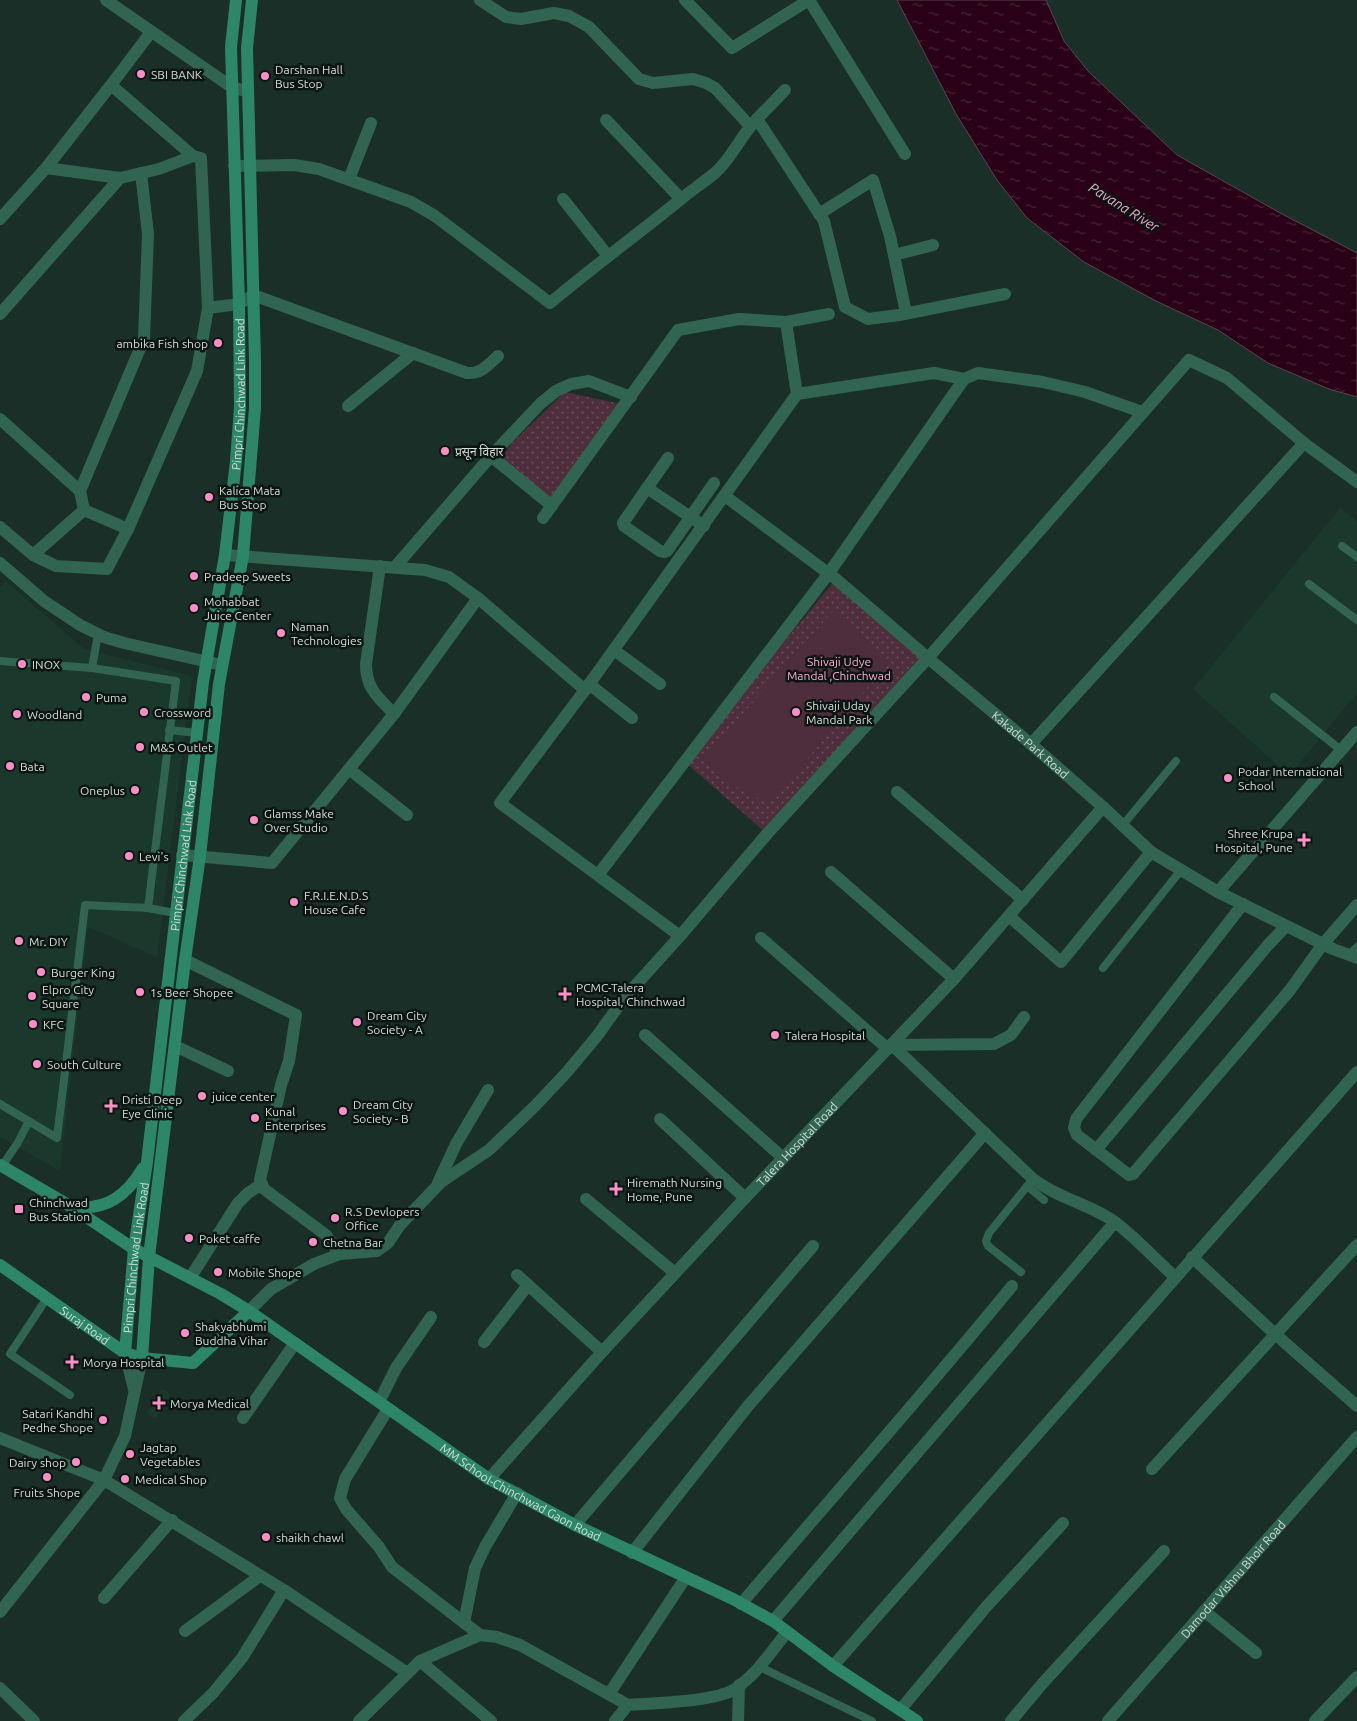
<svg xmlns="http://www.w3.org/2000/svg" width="1357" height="1721" viewBox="0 0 1357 1721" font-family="Ubuntu,'Noto Sans Devanagari',sans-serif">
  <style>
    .built { fill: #1a382c }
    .park { fill: url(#park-dots) }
    .pitch { fill: #4e2d3d }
    .water { fill: url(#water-ripples); stroke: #5c4352 }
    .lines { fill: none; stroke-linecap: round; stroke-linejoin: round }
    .service { stroke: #326551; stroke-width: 8 }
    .minor { stroke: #326551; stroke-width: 12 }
    .tertiary { stroke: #326551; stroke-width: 12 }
    .secondary { stroke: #2c8667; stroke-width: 12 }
    .poi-dot { fill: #fa8fc7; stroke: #0c1511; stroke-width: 2 }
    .labels { text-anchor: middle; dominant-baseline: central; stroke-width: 5; stroke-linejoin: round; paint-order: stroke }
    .poi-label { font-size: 12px; fill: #d2dfd9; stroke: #0c1511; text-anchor: start }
    .street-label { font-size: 12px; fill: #d2dfd9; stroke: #0c1511 }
    .park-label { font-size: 12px; fill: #fea9d3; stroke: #0c1511 }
    .water-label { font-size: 14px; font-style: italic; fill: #fba6d0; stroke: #0c1511 }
  </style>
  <defs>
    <pattern id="park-dots" width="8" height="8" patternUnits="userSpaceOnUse" patternTransform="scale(1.25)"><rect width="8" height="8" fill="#4e2d3d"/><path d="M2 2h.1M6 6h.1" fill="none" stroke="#674b58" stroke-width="1.8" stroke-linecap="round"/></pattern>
    <pattern id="water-ripples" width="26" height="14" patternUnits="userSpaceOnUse" patternTransform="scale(1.25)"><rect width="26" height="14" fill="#2a0018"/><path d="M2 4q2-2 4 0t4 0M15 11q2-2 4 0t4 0" fill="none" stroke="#482539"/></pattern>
  </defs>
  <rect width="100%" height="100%" fill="#1a2f27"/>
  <!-- built -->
  <g class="built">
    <path d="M1340 508 1357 521V693L1289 776 1193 689Z"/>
    <path d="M6 581 84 649 192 676 157 957 88 927 60 1171 0 1137V588Z"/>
    <path d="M162 1389 171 1394 156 1419 147 1413Z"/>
  </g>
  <!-- park -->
  <g class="park">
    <path d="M565 392 621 404 544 507 502 458 511 444Z"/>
    <path d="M836 579 928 658 767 834 685 762Z"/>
  </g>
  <!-- pitch -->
  <path class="pitch" d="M835 609 887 664 769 804 723 780 719 772 703 759Z"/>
  <!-- water -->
  <path class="water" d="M897 0H1046L1064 41 1088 71 1177 155 1282 214 1357 253V397L1329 389 1268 363 1218 330 1156 301 1084 262 1027 218 997 180 956 114Z"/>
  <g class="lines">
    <!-- service -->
    <g class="service">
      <path d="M1342 546 1357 557"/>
      <path d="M1309 584 1357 620"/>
      <path d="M0 661 92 668 176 681 148 908 175 913"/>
      <path d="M92 668 98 634"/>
      <path d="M1274 697 1341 750"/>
      <path d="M169 730 197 733"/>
      <path d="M1122 826 1176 761"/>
      <path d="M1349 955 1357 947"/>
      <path d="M1103 968 1181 870"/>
      <path d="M0 1104 57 1138 85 905 148 908"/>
      <path d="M2 1166 17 1144 29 1121"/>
      <path d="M1027 1186 1044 1200"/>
      <path d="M1021 1272 988 1246 986 1241 989 1233 1033 1179"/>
      <path d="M47 1298 10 1354 70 1395"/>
      <path d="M760 1667 872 1721"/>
    </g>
    <!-- minor -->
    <g class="minor">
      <path d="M480 0 506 17 521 19 554 13 569 16 589 27 639 79 653 83 693 79 706 83 715 88 750 126"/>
      <path d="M685 0 732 48 809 0"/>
      <path d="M809 0 905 154"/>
      <path d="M757 119 785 90"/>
      <path d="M606 120 681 199"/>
      <path d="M234 166 294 165 319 169 411 202 435 216 550 303C593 267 638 234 681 199 692 190 704 182 715 173 732 158 741 135 757 119L824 221 845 307 868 319 899 315 1005 294"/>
      <path d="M46 168 111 85"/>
      <path d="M141 173 148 234 144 339 80 491 84 510 128 529 197 371 208 308 201 158 193 156 111 85 151 32"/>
      <path d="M349 179 371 123"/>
      <path d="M563 199 608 256"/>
      <path d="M819 214 873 180 890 236 906 313"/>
      <path d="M0 219 46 168 120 178 159 169 193 156"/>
      <path d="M894 255 933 245"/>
      <path d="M208 308 239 304 253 295 467 373C481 374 488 365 498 356"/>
      <path d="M0 314 120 178"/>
      <path d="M786 322 829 314"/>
      <path d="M797 394 934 373 964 379 978 373 1043 382 1085 392 1142 412"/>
      <path d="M348 406 413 353"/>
      <path d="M0 419 80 491"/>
      <path d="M491 456 552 506"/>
      <path d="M647 488 668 458"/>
      <path id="s1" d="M725 496 836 579 928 658 1031 744 1103 807 1151 852 1218 892 1333 949 1357 958"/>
      <path d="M84 510 33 555 56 566 107 569 128 529"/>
      <path d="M543 518 678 330 739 319 786 322 797 394 585 690 500 803 680 936"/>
      <path d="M704 526 647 488 623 523 624 526 660 551 665 552 667 551 714 483"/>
      <path d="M0 527 33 555"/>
      <path d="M225 555 425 570 449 577 478 598 585 690"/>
      <path d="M0 563 44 601 80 625 104 637 124 643 222 665"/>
      <path d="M380 566 366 664C366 689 378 697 394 714"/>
      <path d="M395 567 491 456 540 404 556 391 571 384 589 381 631 397"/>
      <path d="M614 650 660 684"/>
      <path d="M589 684 632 718"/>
      <path d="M1031 744 1304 443"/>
      <path d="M349 769 407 815"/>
      <path d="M897 792 1023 900"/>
      <path d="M182 855 272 863 394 714 478 598"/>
      <path d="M831 872 954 979"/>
      <path d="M598 875 829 573 964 379"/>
      <path d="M1218 892 1357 732"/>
      <path d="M1243 904 1076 1119 1074 1128 1077 1135 1129 1175 1133 1174 1290 990 1323 944 1357 905"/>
      <path d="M1009 916 1061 962 1151 852"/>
      <path d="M761 938 888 1049"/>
      <path d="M185 960 296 1015 289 1061 281 1085 260 1180 264 1189 326 1235 340 1254"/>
      <path d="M645 1035 783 1158"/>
      <path d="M892 1045 1033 1179C1059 1199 1090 1204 1115 1222 1136 1238 1155 1259 1175 1277"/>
      <path d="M892 1045 994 1044 1011 1035 1024 1017"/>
      <path d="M175 1046 228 1071"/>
      <path d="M660 1119 745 1198"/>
      <path d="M1096 1150 1268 945 1286 926"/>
      <path d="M438 1183 456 1144 488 1090"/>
      <path d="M586 1199 675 1273"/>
      <path d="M1192 1257 1275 1334 1357 1406"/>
      <path d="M517 1275 602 1352"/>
      <path d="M190 1278 238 1203 248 1193 262 1184"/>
      <path d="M249 1311 271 1289 314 1264 340 1254 377 1251 388 1243 400 1225 441 1182 489 1150 535 1106 567 1072 597 1036 625 997 680 936 767 834 928 658 1189 360 1227 378 1304 443 1357 482"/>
      <path d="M484 1342 528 1285"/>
      <path d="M125 1353 134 1389"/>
      <path d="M379 1402 396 1368 431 1317"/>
      <path d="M388 1409 345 1479 340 1498 346 1509 379 1547 392 1567 480 1635"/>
      <path d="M243 1418 295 1343"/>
      <path d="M0 1438 104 1480 284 1590 406 1672"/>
      <path d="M1152 1469 1357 1245"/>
      <path id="s2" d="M489 1479 602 1352 745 1198 954 979 1103 807"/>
      <path d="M575 1525 813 1246"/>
      <path d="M632 1553 748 1406 985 1133"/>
      <path d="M104 1598 172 1520"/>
      <path d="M741 1604C831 1498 924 1394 1012 1286"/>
      <path d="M1204 1611 1256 1653"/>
      <path d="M0 1612 104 1480 125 1436 142 1358"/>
      <path d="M773 1621 1115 1222"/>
      <path d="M464 1623 475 1568 485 1547 517 1493"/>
      <path d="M185 1631 260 1576"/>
      <path d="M420 1661 491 1721"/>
      <path d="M833 1666 1357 1072"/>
      <path d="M0 1688 34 1721"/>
      <path d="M609 1694 686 1577"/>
      <path d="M900 1710 986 1607 1063 1523"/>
      <path d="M184 1721 213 1693 242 1658 284 1590"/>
      <path d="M359 1721 420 1661 480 1635 497 1637 520 1645 628 1705"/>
      <path d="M615 1721 628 1705C654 1703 715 1702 735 1689 757 1674 771 1652 787 1632"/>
      <path d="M738 1721 739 1685"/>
      <path d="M1011 1721 1042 1684 1164 1551"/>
      <path id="s3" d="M1108 1721 1357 1437"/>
      <path d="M1315 1721 1357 1677"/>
    </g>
    <!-- tertiary -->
    <path class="tertiary" d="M106 0 233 88 248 91"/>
    <!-- secondary -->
    <g class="secondary">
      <path id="s4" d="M0 1165 70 1206 134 1249 221 1294 249 1311 489 1479 575 1525 733 1599 773 1621 833 1666 917 1721"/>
      <path d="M72 1206C106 1212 127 1195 143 1168"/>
      <path id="s5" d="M0 1265 125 1353 142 1358 193 1363 249 1311"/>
      <path id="s6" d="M125 1353 134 1249 147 1162 203 682 225 555 236 461 240 407 239 304 231 47 236 0"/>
      <path d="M142 1358 149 1257 185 960 200 856 219 684 243 556 255 408V360L247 48 252 0"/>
    </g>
  </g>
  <!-- markers -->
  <g class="poi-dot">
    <circle cx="141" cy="74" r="5"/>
    <circle cx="265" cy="76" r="5"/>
    <circle cx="218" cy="343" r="5"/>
    <circle cx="445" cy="451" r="5"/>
    <circle cx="209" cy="497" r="5"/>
    <circle cx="194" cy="576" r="5"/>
    <circle cx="194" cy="608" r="5"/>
    <circle cx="281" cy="633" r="5"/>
    <circle cx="22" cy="664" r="5"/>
    <circle cx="86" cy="697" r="5"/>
    <circle cx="144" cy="712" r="5"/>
    <circle cx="796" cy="712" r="5"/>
    <circle cx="17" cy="714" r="5"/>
    <circle cx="140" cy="747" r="5"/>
    <circle cx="10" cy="766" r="5"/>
    <circle cx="1228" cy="778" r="5"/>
    <circle cx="135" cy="790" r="5"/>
    <circle cx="254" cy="820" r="5"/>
    <path d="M1301.5 832.5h5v5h5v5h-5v5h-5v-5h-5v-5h5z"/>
    <circle cx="129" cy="856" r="5"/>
    <circle cx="294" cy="902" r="5"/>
    <circle cx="19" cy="941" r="5"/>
    <circle cx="41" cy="972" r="5"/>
    <circle cx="140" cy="992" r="5"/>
    <path d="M562.5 986.5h5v5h5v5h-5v5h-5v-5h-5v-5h5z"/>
    <circle cx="32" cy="996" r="5"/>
    <circle cx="357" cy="1022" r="5"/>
    <circle cx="33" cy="1024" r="5"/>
    <circle cx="775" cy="1035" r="5"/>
    <circle cx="37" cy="1064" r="5"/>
    <circle cx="202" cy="1096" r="5"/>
    <path d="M108.5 1098.5h5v5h5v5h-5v5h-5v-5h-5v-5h5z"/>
    <circle cx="343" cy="1111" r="5"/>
    <circle cx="255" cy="1118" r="5"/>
    <path d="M613.5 1181.5h5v5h5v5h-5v5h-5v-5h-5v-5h5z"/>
    <rect x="14" y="1204" width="10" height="10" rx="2.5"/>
    <circle cx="335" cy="1218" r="5"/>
    <circle cx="189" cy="1238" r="5"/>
    <circle cx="313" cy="1242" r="5"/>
    <circle cx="218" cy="1272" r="5"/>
    <circle cx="185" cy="1333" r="5"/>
    <path d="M69.5 1354.5h5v5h5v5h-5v5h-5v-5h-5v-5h5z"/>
    <path d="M156.5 1395.5h5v5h5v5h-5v5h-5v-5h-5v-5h5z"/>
    <circle cx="103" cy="1420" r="5"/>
    <circle cx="130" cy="1454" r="5"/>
    <circle cx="76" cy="1462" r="5"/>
    <circle cx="47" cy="1477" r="5"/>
    <circle cx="125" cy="1479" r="5"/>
    <circle cx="266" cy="1537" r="5"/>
  </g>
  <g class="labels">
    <!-- poi labels -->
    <g class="poi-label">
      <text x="275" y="69">Darshan Hall<tspan x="275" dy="14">Bus Stop</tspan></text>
      <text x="151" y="74">SBI BANK</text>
      <text x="208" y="343" text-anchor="end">ambika Fish shop</text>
      <text x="455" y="451">प्रसून विहार</text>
      <text x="219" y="490">Kalica Mata<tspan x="219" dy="14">Bus Stop</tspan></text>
      <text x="204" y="576">Pradeep Sweets</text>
      <text x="204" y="601">Mohabbat<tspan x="204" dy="14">Juice Center</tspan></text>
      <text x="291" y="626">Naman<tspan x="291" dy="14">Technologies</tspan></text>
      <text x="32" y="664">INOX</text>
      <text x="96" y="697">Puma</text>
      <text x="806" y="705">Shivaji Uday<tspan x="806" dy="14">Mandal Park</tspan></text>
      <text x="154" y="712">Crossword</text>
      <text x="27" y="714">Woodland</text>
      <text x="150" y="747">M&amp;S Outlet</text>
      <text x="20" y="766">Bata</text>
      <text x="1238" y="771">Podar International<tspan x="1238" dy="14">School</tspan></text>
      <text x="125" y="790" text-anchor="end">Oneplus</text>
      <text x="264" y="813">Glamss Make<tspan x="264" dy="14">Over Studio</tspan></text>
      <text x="1293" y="833" text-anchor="end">Shree Krupa<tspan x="1293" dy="14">Hospital, Pune</tspan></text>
      <text x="139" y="856">Levi's</text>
      <text x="304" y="895">F.R.I.E.N.D.S<tspan x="304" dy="14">House Cafe</tspan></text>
      <text x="29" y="941">Mr. DIY</text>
      <text x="51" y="972">Burger King</text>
      <text x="576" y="987">PCMC-Talera<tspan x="576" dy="14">Hospital, Chinchwad</tspan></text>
      <text x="42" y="989">Elpro City<tspan x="42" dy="14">Square</tspan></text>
      <text x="150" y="992">1s Beer Shopee</text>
      <text x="367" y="1015">Dream City<tspan x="367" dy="14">Society - A</tspan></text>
      <text x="43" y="1024">KFC</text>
      <text x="785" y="1035">Talera Hospital</text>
      <text x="47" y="1064">South Culture</text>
      <text x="212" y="1096">juice center</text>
      <text x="122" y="1099">Dristi Deep<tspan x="122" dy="14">Eye Clinic</tspan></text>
      <text x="353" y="1104">Dream City<tspan x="353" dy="14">Society - B</tspan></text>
      <text x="265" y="1111">Kunal<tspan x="265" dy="14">Enterprises</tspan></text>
      <text x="627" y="1182">Hiremath Nursing<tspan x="627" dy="14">Home, Pune</tspan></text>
      <text x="29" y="1202">Chinchwad<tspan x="29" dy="14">Bus Station</tspan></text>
      <text x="345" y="1211">R.S Devlopers<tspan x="345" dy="14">Office</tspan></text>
      <text x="199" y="1238">Poket caffe</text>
      <text x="323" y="1242">Chetna Bar</text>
      <text x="228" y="1272">Mobile Shope</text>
      <text x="195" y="1326">Shakyabhumi<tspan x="195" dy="14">Buddha Vihar</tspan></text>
      <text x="83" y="1362">Morya Hospital</text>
      <text x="170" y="1403">Morya Medical</text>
      <text x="93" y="1413" text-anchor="end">Satari Kandhi<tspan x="93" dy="14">Pedhe Shope</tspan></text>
      <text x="140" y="1447">Jagtap<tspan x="140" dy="14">Vegetables</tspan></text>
      <text x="66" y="1462" text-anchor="end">Dairy shop</text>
      <text x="135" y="1479">Medical Shop</text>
      <text x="47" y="1492" text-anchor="middle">Fruits Shope</text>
      <text x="276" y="1537">shaikh chawl</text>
    </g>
    <!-- street labels -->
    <g class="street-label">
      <text stroke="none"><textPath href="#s6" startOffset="966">Pimpri Chinchwad Link Road</textPath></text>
      <text stroke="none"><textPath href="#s1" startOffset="394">Kakade Park Road</textPath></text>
      <text stroke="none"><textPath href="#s6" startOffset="501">Pimpri Chinchwad Link Road</textPath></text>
      <text stroke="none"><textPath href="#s2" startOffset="455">Talera Hospital Road</textPath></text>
      <text stroke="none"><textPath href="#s6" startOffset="96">Pimpri Chinchwad Link Road</textPath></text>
      <text stroke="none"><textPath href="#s5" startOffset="104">Suraj Road</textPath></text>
      <text stroke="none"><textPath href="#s4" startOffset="616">MM School-Chinchwad Gaon Road</textPath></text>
      <text stroke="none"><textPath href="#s3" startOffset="189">Damodar Vishnu Bhoir Road</textPath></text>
    </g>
    <!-- park labels -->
    <g class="park-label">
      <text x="839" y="661">Shivaji Udye<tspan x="839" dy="14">Mandal ,Chinchwad</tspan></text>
    </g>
    <!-- water labels -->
    <g class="water-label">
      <text transform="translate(1124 207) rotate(32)">Pavana River</text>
    </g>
  </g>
</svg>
